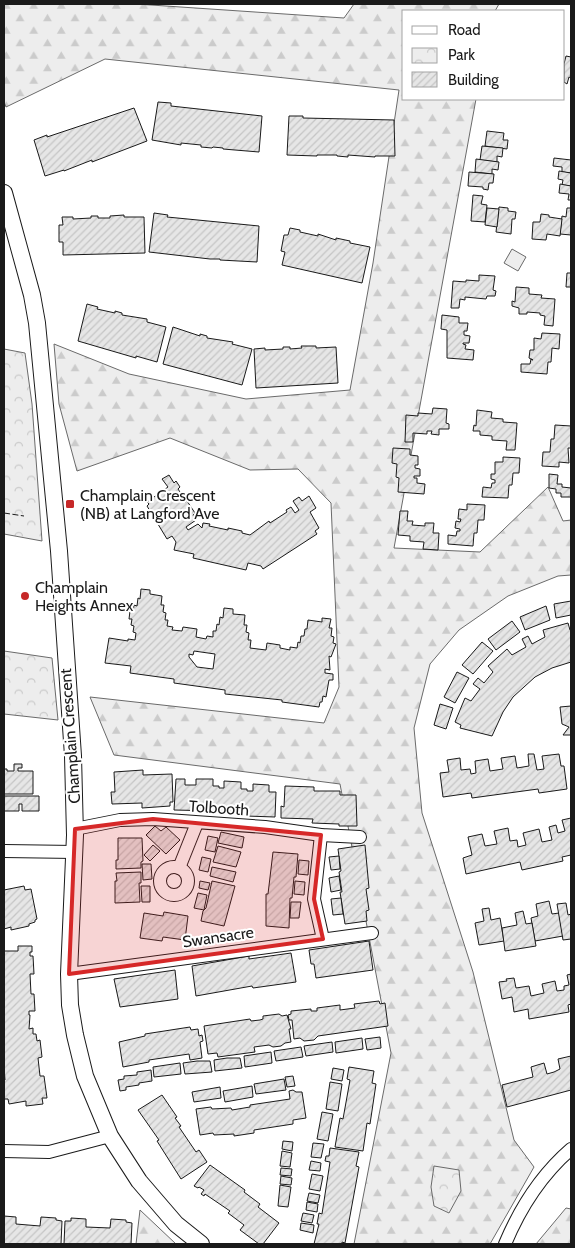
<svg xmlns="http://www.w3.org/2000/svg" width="575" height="1248" viewBox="0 0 575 1248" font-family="Cabin,sans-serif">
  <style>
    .forest { fill: url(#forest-firs); stroke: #6a6a6a }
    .park { fill: url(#park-crowns); stroke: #6a6a6a }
    .pitch { fill: #ededed; stroke: #6a6a6a }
    .building { fill: url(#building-hatch); stroke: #1a1a1a; fill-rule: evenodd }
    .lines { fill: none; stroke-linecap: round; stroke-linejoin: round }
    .minor-casing { stroke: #1a1a1a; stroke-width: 14 }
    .tertiary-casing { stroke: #1a1a1a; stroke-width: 18 }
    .minor { stroke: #fff; stroke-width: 12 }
    .tertiary { stroke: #fff; stroke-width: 16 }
    .fence { stroke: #1a1a1a; stroke-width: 1; stroke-dasharray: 6 2.5; stroke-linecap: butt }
    .marked { fill: #d62828; fill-opacity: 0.2; stroke: #d62828; stroke-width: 4; stroke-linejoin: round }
    .poi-dot { fill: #c62828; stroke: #fff; stroke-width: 2 }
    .labels { text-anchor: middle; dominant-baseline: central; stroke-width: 4; stroke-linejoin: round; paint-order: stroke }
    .poi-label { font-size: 16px; fill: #1a1a1a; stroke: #fff; text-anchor: start }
    .street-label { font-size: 16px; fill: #1a1a1a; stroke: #fff }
  </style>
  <defs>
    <pattern id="forest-firs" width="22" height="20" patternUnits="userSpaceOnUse" patternTransform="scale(1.25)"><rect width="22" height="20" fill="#ededed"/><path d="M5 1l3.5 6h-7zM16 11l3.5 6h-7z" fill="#cbcbcb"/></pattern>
    <pattern id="park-crowns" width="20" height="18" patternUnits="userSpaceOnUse" patternTransform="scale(1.25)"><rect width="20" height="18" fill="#ededed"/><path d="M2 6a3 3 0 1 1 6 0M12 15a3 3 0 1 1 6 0" fill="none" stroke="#cbcbcb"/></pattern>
    <pattern id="building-hatch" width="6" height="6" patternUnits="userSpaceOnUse" patternTransform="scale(1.25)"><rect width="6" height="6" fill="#e6e6e6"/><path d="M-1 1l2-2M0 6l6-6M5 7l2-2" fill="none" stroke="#c5c5c5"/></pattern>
  </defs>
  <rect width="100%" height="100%" fill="#fff"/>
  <!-- forest -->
  <g class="forest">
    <path d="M4 4H136L344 18 354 4H499L495 11H404V99H476L394 548 480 552 548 487 563 521 571 520V575L558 576 508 596 459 630 430 664 414 728 422 813 473 972 514 1140 534 1167 490 1244H354L391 1053 340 784 114 755 90 697 324 723 339 687 331 503 298 469 250 470 170 438 77 471 59 404 54 344 129 374 246 399 350 390 373 263 399 90 105 59 6 107 4 102Z"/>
    <path d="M566 1208 571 1209V1244H536Z"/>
    <path d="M140 1210 176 1244H136Z"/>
  </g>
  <!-- park -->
  <g class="park">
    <path d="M4 349 25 353 32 404 42 541 4 534Z"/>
    <path d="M4 651 52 658 58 720 4 714Z"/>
    <path d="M434 1166 459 1170 461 1191 449 1213 434 1206 431 1187Z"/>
  </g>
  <!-- pitch -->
  <path class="pitch" d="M512 249 526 257 518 271 504 263Z"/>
  <!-- building -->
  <g class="building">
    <path d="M566 56 571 57V78L569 77 567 84 564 82V64Z"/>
    <path d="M158 102 171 103V106L262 116 259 152 223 149V148L213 147 212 148 201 147V145L181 143V145L152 140Z"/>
    <path d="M134 108 147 141 92 162V160L64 171V170L45 176 34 140 47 135V137Z"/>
    <path d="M289 116H303V118L394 120 395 156H375V157L348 155V157L337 156V155H317V156L287 155Z"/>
    <path d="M487 131 504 133 503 140H508L507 149 485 146Z"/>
    <path d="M482 146 503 148 502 157 497 156V162L480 160Z"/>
    <path d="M554 158 571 160V173L562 172V167L553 166Z"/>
    <path d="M476 159 499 162 498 170 492 169V174L475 172Z"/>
    <path d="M559 171 571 173V186L562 185 563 180 558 179Z"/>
    <path d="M469 172 494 174 493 183H489L488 190 483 189V187L468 186Z"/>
    <path d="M560 184 571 186V200H568L569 194 559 193Z"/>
    <path d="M473 195 483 196 481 204 487 205 485 222 471 221Z"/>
    <path d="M499 207 508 208V211L516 212 515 219H512L511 234 496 232Z"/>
    <path d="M487 208 499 209 497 227 485 225Z"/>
    <path d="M567 208H571V235L560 234 562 216 566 217Z"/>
    <path d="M154 213 168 215 167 217 259 226 257 262 220 260V259H210L149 252Z"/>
    <path d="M541 214 549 215V217L562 219 560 236 547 234 546 240 532 239 533 222H540Z"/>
    <path d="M124 215V217H144L145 253 63 255V242H59V225H63L62 217H73V219L91 218V216H98V218H110V216Z"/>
    <path d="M290 228 300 230V232L318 236V234L336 240V238L350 241V243L370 247 362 283 282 265 285 252 281 251 284 235H288Z"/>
    <path d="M567 273H571V287H566Z"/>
    <path d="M479 275 495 276 493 290 496 291 495 296H487L486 299 465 297V300L460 299 459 308H451L453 281 466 282V280L479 281Z"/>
    <path d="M516 287 529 288V294L542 295 541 298 555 299 553 326 544 325 545 316 540 315V313L527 312V314H519V308L512 306V301L515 302Z"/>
    <path d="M87 304 98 307 97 309 115 313V311L122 313V315L147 319V322L166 327 157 362 136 356V358L78 341Z"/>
    <path d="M442 315 459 317V323H468L467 331H464V335L470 336 469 343H463V344L466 345 465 349 474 350 473 360 447 358V330L441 329Z"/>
    <path d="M173 327 200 336V334L207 336V338L233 342 232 344 252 349 242 385 163 364Z"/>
    <path d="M542 333 560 334 559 349 552 348 551 362H548L547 374 521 372V364H530L531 359 533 360 529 358 530 350H534V338L541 339Z"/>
    <path d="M301 346H316V348L336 347 338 383 256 388 254 349 265 348V350L283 349V347H290V349L302 348Z"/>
    <path d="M433 408 447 409 446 423 449 424V429H439V435L431 434 432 431H427V434L413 433V442H405L406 415 418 416V413L432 414Z"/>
    <path d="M477 410 492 412 491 418 503 419V422L517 423 515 450H506L507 441 492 440V436L480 435V431H473L474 425 476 426Z"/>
    <path d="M555 425 571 426V448H568L569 463 559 462V467L542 466 543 452H550L551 439H554Z"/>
    <path d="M393 448 410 449V455L418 456V465H415V468L420 469V476H414V478H417V483L425 484 424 494 398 492 399 478 396 477 397 464 392 463Z"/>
    <path d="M503 457 520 458 519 473H513L512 485H509L508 498 482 497 483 487 491 488 492 483H495V480L491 479V474H495V462H503Z"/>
    <path d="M549 474 558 475 557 484H562V487L571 488V497H561V493H556V489L549 488Z"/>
    <path d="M169 475 174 483 176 481 180 487 178 489 180 492 177 494 178 496 180 495 185 502 187 501 195 513 193 515 196 520 186 527 188 530 198 524 202 528 203 523 210 524 209 526 228 530V528L242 531V533L250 535 269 521 270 523 287 512 286 510 291 507 295 513 299 510 293 501 299 497 302 501 309 496 316 508 310 512 319 528 315 531 317 534 263 569 261 566 248 563 246 570 193 558 194 554 174 550 176 542 172 536 167 539 147 506 149 504 147 502 168 487 162 479Z"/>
    <path d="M467 504 485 505 484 520H478L477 533H474L473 546 448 544V535L456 536 457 531H460V529L455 528 456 521 460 522 461 519H458L459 509 467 510Z"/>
    <path d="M400 511H408L407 521H413L412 525 425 526V523H434L433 533H439L438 550 423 549 424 542 410 541V536L398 535Z"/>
    <path d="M141 589 150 590V594L162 596 161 605H164L163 612 166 613 165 620H168L167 626 173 627 172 630 182 631 183 627 197 629 196 637 206 639 207 636 213 637V631H216L217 624 219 625 220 617 223 618 224 608 233 609V614L245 615 244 625H247L246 632 249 633 248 640H251L250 648 266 650 267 643 280 645V648L290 650V647L297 648 298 642 300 643 301 636H304L305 629H307L308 620 322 622V618L331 619 329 628H332L331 636 334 637 333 643 336 644 331 657 329 656 330 670 325 669V673L333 674V680H329L326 697 323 696 322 702H320L319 707 282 702V700L225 694V690L174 683V679L130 673 131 666 105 663 109 638 128 641V639L135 640 136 633 133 632 134 626 131 625 132 619H129L130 611 133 612 134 605 137 606 138 598 140 599ZM194 651 215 654 213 669 197 667 189 657V654L193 655Z"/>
    <path d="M571 601V615L556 618 554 604Z"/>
    <path d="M546 606 550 620 525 630 520 617Z"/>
    <path d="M512 621 520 632 496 650 488 639Z"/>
    <path d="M568 623 570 630 571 629V662L552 668 535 677 513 697 503 712 492 736 460 728 461 725 455 722 465 698 471 701 480 689 473 684 478 678 484 683 493 672 488 666 507 649 512 655 526 647 522 639 528 636 532 644 545 637 543 630Z"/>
    <path d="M482 642 493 651 473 674 462 665Z"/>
    <path d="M457 672 469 678 455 703 444 697Z"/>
    <path d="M440 704 453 708 446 729 434 725Z"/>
    <path d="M571 706V735H563L569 727 562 724 560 707Z"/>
    <path d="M528 754H534L537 770 544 769 542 756 559 754 561 766H564L567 789 539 793 538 789 472 798 471 793 443 797 440 773 449 772 447 760 460 758 461 770 470 769 471 774 476 773 475 761 488 759 490 771 503 769 501 758 515 756 517 768 529 766Z"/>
    <path d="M14 764H22V768H18V771H33V794H4V769H7V771H14Z"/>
    <path d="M143 770V775L172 774 173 802H170V806L142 808V803L112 804 111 792H115L114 772Z"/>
    <path d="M176 779H185V785H196V779H213V786H219V788H224V781L241 782V789H247V791H253V784L269 785V792H276L275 817 246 816V814L218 813V811L174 810Z"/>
    <path d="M285 786 314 787V791H340V795H356L357 826H339V824L312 823 313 819 281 818V806L284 807Z"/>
    <path d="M4 796H39V811H22V804H19V811H4Z"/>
    <path d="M571 818V855L562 857 563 861 522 870 520 862 466 874 463 858 472 855 468 837 482 834 485 846 497 844 494 831 508 828 510 841 517 840 518 847 526 845 523 833 539 829 542 842 552 840 549 827 556 825 558 833 565 831 562 820Z"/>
    <path d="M155 826 161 831 166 827 180 840 166 854 146 835Z"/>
    <path d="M221 832 244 837 242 848 218 843Z"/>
    <path d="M208 836 218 838 215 852 205 850Z"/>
    <path d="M118 838H142L143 861 141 862V868L116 869V860H118Z"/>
    <path d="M153 845 160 851 150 861 144 855Z"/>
    <path d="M365 845 369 888 366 889 369 910 366 911 367 921 345 924 340 892H342L339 872 341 871 338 849Z"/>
    <path d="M218 846 241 852 236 867 213 862Z"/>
    <path d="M273 852 298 854 296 877H294L292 898H290L289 928 266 926V894H268Z"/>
    <path d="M339 856 340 869 331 870 329 857Z"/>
    <path d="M202 857 211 859 208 872 199 870Z"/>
    <path d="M299 860 309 861 308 875 298 874Z"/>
    <path d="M142 864H151L152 879 143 880Z"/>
    <path d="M212 867 236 872 233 882 210 876Z"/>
    <path d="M141 872V883H139L140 902 115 903V881H117L116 873Z"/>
    <path d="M339 876 341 890 331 892 329 878Z"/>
    <path d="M200 881 210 883 208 890 199 888Z"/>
    <path d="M212 881 235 886 224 926 201 921 203 911 206 908Z"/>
    <path d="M295 881 305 882 304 895 294 894Z"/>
    <path d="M24 886 25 890 31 889 37 919 35 920V922L29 924V926L11 930V927L4 929V890Z"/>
    <path d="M141 886H150V902H142Z"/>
    <path d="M198 893 207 895 204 910 194 908Z"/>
    <path d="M341 898 343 914 333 915 331 899Z"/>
    <path d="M549 901 552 914 559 913 563 936 535 941 531 918 538 916 536 904Z"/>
    <path d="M291 902H301L299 918H290Z"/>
    <path d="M566 903 568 915 571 914V939L563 940 557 904Z"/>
    <path d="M489 908 491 920 500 918 504 941 479 945 475 923 484 921 482 909Z"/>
    <path d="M523 911 526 924 532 923 536 946 505 951 502 928 517 925 515 913Z"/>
    <path d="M164 912 188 916 185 940 163 937 162 941 140 938 144 913 163 916Z"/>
    <path d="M369 941 373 970 316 978 314 964H311L309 950Z"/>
    <path d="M18 946H32V952H30V956H33L34 974H30L31 994H34L35 1011H29V1015H30L29 1029 33 1028V1034H36L37 1041 40 1040 42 1057 38 1058 40 1076H44L47 1098H42L43 1104 26 1106V1101L9 1104 8 1099H4V1080H5L4 1067V951H18Z"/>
    <path d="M291 953 296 982 253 988 252 986 196 996 192 966 249 956V959Z"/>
    <path d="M175 970 178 999 120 1007 114 979Z"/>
    <path d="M571 974V1004L568 1005 569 1012 529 1019 528 1009 514 1012 512 997 502 999 499 982 507 981 506 979 514 978 516 988 529 986 531 996 544 993 542 984 555 981 557 991 564 990V986L569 985 567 975Z"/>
    <path d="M379 1001 380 1004 385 1003 388 1026 318 1036 314 1040 304 1041 300 1038 294 1039 292 1020H289L288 1015 291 1014V1011L311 1009V1011H317V1008L340 1005V1010L355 1008 354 1004Z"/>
    <path d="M279 1014 282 1016 287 1015 291 1029H289L291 1042 285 1043 281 1046 273 1047 269 1045 254 1047 255 1052 218 1057 217 1053 208 1054 204 1026 250 1019 251 1021 260 1020 263 1019V1016Z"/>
    <path d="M190 1027 191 1030 198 1029 199 1036 202 1035 203 1041 200 1042 202 1058 190 1060 189 1054 149 1060V1062L123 1067 119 1042 145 1036V1034Z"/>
    <path d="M380 1037 381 1048 367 1050 365 1039Z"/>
    <path d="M362 1038 363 1049 336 1053 335 1042Z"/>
    <path d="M332 1042 333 1052 306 1056 304 1046Z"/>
    <path d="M301 1047 303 1057 276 1061 274 1051Z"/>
    <path d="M271 1052 272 1063 245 1067 244 1056Z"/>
    <path d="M571 1056V1090L507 1107 502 1085 533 1077 531 1067 544 1063 547 1074 554 1072 560 1069 558 1059Z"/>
    <path d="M227 1058H240L242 1068 215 1071 214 1060Z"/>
    <path d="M197 1061H210L212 1072 185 1074 183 1063Z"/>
    <path d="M180 1063 181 1074 154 1077 153 1067Z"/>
    <path d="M349 1067 374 1071 372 1083 376 1084 370 1124 367 1123 363 1151 335 1147 340 1118 343 1119 350 1080 347 1079Z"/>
    <path d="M333 1068 344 1070 342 1081 331 1079Z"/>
    <path d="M151 1070 152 1081 139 1083V1085L126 1087V1090L120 1091 118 1080 124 1079V1076L137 1075V1072Z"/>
    <path d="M293 1076 295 1086 287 1087 285 1077Z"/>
    <path d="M284 1079 286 1090 256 1094 254 1084Z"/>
    <path d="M330 1082 342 1084 338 1111 326 1109Z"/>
    <path d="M252 1086 253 1097 225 1102 223 1091Z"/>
    <path d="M220 1087 221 1098 194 1102 192 1092Z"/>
    <path d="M293 1090 296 1092H302L306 1118 293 1120V1124L254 1130V1133L234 1136V1134L214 1135 213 1133 200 1135 196 1109 211 1107 212 1109 231 1108 232 1110 250 1107V1105L290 1099 289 1091Z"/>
    <path d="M162 1095 177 1117 175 1118 181 1126 179 1127 196 1152 199 1150 207 1162 181 1179 157 1141 159 1140 138 1110Z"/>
    <path d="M322 1112 333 1114 328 1141 317 1139Z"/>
    <path d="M283 1141 293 1142 292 1151 282 1149Z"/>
    <path d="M313 1143 324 1144 321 1158 311 1157Z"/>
    <path d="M330 1148 359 1152 356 1166 359 1167 345 1243 342 1242V1244H314L319 1224H317L319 1213 322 1214 330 1162 325 1161 326 1156H329Z"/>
    <path d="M282 1151 292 1153 290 1167 280 1166Z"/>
    <path d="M311 1161 321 1163 320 1171 309 1170Z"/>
    <path d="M210 1165 245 1190 244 1192 260 1204 258 1207 279 1223 263 1244H259L240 1230 244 1225 228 1213 230 1211 205 1194 204 1196 201 1194 204 1190 199 1187 198 1188 194 1186Z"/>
    <path d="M281 1168 292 1169 291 1176 280 1175Z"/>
    <path d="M312 1174 323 1176 320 1191 309 1189Z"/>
    <path d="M281 1176 292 1178 291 1185 280 1184Z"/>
    <path d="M280 1185 291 1187 288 1207 278 1206Z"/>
    <path d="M309 1193 320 1195 318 1203 307 1201Z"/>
    <path d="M307 1202 318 1204 317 1212 306 1210Z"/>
    <path d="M303 1213 314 1215 312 1223 301 1221Z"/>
    <path d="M4 1216 16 1217V1224L40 1226 41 1217 56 1218V1220L62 1221 61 1244H4Z"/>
    <path d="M71 1218 86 1219V1227L110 1228 111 1219 126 1220V1222L132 1223 131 1244H64L65 1221H71Z"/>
    <path d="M301 1223 314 1225 313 1233 300 1230Z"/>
  </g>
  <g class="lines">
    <defs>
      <g id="minor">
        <path d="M75 829 120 820 153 819 265 827 321 835 360 837"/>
        <path d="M321 835 314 899 323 939"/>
        <path d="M4 851 75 852"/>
        <circle cx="174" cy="881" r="14"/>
        <path d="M179 868 197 823"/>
        <path d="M69 974 372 933"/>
        <path d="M4 1151 49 1152 110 1136"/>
        <path d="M505 1244C520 1208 541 1175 571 1149"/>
      </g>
      <path id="tertiary" d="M4 193 32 295 37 323 59 551 73 756 75 835 69 974 70 1005 75 1035 85 1076 110 1136 139 1181 176 1224 201 1244"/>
    </defs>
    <!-- minor casing -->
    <use href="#minor" class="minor-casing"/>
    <!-- tertiary casing -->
    <use href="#tertiary" class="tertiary-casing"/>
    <!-- minor -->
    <use href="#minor" class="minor"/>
    <!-- tertiary -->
    <use href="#tertiary" class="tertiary"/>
    <!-- fence -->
    <path class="fence" d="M4 513 24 516"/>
  </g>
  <!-- marked area -->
  <path class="marked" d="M153 819 321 835 314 899 323 939 69 974 75 829Z"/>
  <!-- markers -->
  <g class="poi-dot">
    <rect x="65" y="499" width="10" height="10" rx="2.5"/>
    <circle cx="25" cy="596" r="5"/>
  </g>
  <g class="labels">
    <!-- poi labels -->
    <g class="poi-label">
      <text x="80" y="495">Champlain Crescent<tspan x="80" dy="18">(NB) at Langford Ave</tspan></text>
      <text x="35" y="587">Champlain<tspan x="35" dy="18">Heights Annex</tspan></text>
    </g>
    <!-- street labels -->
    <g class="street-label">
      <text transform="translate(70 736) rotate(-94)">Champlain Crescent</text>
      <text transform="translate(219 808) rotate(4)">Tolbooth</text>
      <text transform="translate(218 937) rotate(-8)">Swansacre</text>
    </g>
  </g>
  <!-- border -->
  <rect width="575" height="1248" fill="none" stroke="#1a1a1a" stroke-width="10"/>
  <!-- legend -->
  <rect x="402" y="10" width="162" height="90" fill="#ffffff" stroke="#a3a3a3"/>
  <rect x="412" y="26" width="25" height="8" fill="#ffffff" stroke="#a3a3a3"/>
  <text x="448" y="35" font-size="15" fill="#1a1a1a">Road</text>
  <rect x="412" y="48" width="25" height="15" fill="url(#park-crowns)" stroke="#a3a3a3"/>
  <text x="448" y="60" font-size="15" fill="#1a1a1a">Park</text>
  <rect x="412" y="72" width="25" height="15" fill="url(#building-hatch)" stroke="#a3a3a3"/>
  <text x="448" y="85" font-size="15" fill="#1a1a1a">Building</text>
</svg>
